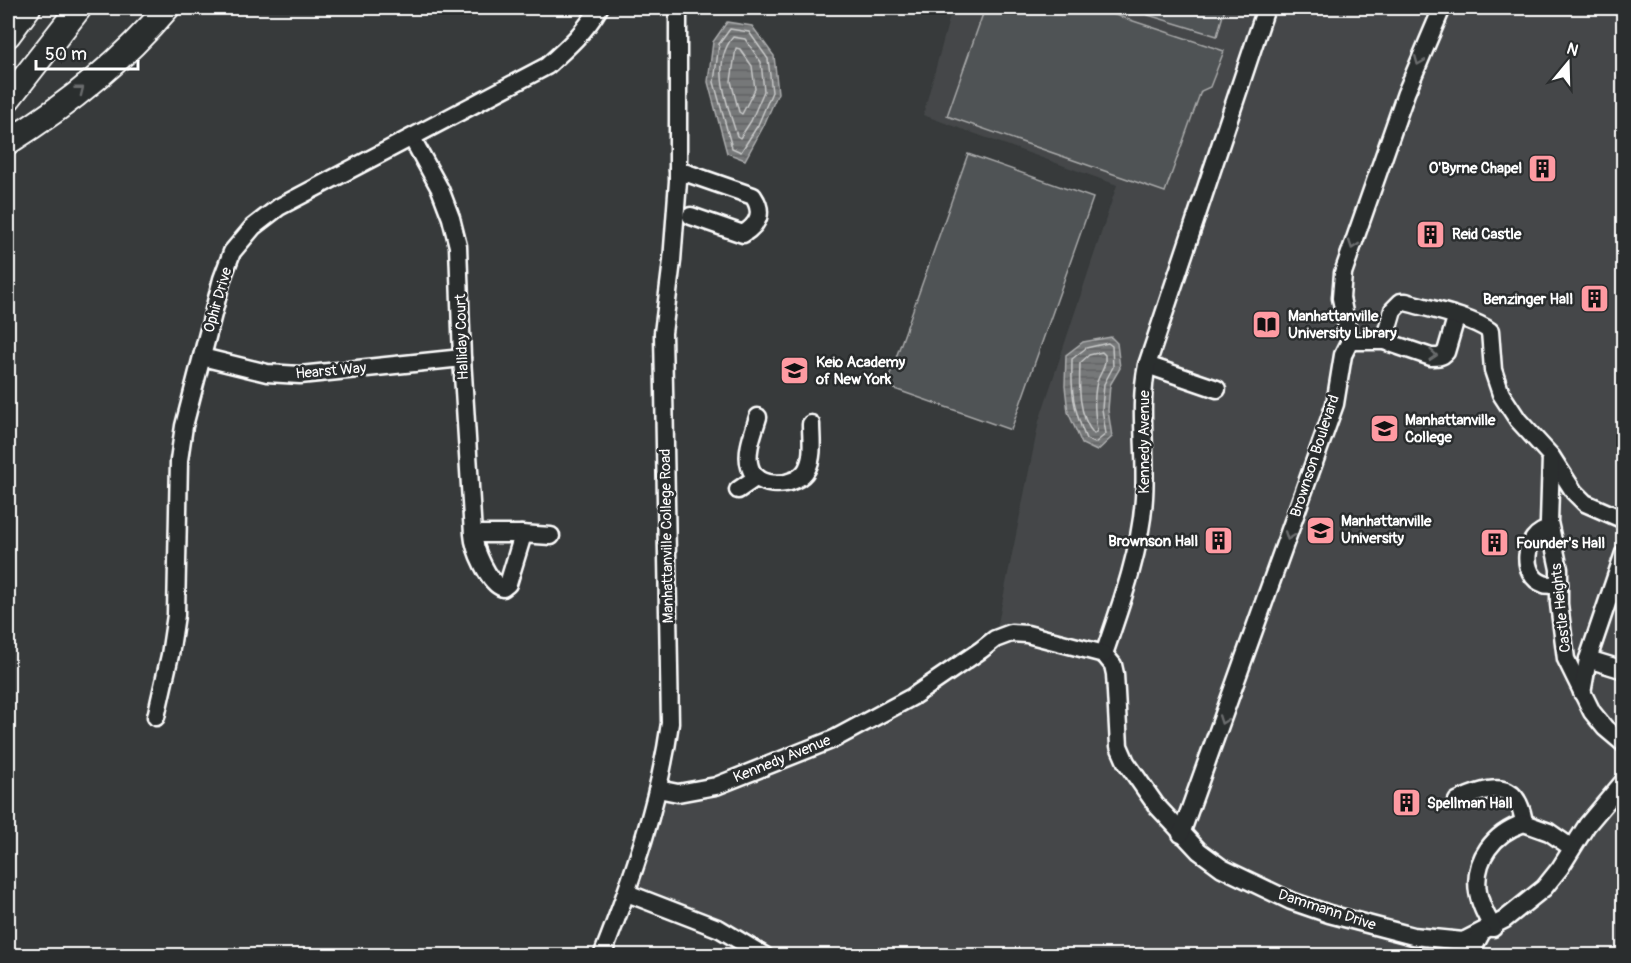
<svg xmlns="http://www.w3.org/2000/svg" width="1631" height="963" viewBox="0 0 1631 963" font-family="Pangolin,sans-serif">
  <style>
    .built { fill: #444748 }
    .pitch { fill: #505354; stroke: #a8a9aa; stroke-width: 1.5 }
    .water { fill: url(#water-rules); stroke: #adaeaf; stroke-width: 1.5 }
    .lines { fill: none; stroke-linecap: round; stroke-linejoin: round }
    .shore { stroke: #c8c9c9; stroke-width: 1.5 }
    .minor-casing { stroke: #fff; stroke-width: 21 }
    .highway-casing { stroke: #fff; stroke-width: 28 }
    .minor { stroke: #2a2d2e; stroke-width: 16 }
    .highway { stroke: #2a2d2e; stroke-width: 24 }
    .oneway { stroke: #6a6c6d }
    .labels { text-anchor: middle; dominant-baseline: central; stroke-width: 5; stroke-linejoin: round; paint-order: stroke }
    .poi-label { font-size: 15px; font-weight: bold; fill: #fff; stroke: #2a2d2e; text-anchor: start }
    .street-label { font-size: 15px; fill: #fff; stroke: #2a2d2e }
  </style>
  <defs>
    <pattern id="water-rules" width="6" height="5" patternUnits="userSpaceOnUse" patternTransform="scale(1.5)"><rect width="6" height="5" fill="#767879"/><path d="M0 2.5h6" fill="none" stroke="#616262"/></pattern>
  </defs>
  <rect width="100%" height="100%" fill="#373a3b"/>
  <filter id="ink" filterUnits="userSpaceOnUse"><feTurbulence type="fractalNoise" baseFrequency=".0167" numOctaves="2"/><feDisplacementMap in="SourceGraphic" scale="12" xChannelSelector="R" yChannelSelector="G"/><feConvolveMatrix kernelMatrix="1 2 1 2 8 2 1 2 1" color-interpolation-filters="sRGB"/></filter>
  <g filter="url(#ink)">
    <!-- built -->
    <path class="built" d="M952 8H1623V955H765L627 893 658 789 678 793 834 739 995 638 1039 421 1117 185 923 115Z"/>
    <!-- pitch -->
    <g class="pitch">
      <path d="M985 8H1094L1224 51 1210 87 1201 91 1165 192 947 116Z"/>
      <path d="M1150 8H1225L1217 36 1148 15Z"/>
      <path d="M968 154 1093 198 1011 430 886 386Z"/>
    </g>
    <!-- water -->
    <g class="water">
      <path d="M727 22 752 26 774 56 778 93 763 127 745 160 727 153 708 82 713 42Z"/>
      <path d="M1111 337 1117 343 1120 368 1110 385 1108 410 1112 437 1097 451 1082 444 1068 412 1065 386 1066 355 1083 342Z"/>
    </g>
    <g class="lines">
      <!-- shore -->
      <g class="shore">
        <path d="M730 29 749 32 768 59 772 92 758 125 741 152 732 148 714 82 719 44Z"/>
        <path d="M733 37 745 39 761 62 764 91 751 121 740 138 737 136C728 106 710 64 733 37Z"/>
        <path d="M736 48 740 49 752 66 755 89 742 114 739 112 731 81Z"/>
        <path d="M1108 343 1112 346 1113 367 1104 384 1102 409 1106 434 1095 443 1086 439C1073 407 1071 393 1072 359L1086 348Z"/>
        <path d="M1102 352 1105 355C1106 369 1101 370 1097 382 1093 398 1095 415 1097 431L1094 434C1078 416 1079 386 1080 363L1089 355Z"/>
      </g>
      <defs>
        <g id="minor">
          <path d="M412 138 440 189 451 218 458 246 462 358 473 534C474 549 488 583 503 588L508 584 522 538 521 534H473"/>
          <path d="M678 170 753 196C764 212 759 224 743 234L691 216"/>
          <path d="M1350 341H1384L1431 357C1438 357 1442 357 1446 352L1456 318"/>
          <path d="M1384 341 1393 310 1401 302H1406C1430 309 1471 317 1490 331L1493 370 1501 394 1518 420 1551 456 1574 492 1585 503 1624 520"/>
          <path d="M202 357 267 373 300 375 462 358"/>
          <path d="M1147 365 1217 389"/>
          <path d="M758 417C754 431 745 452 750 467 756 490 797 488 807 469 814 456 811 438 811 424"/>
          <path d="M1551 457 1549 522 1559 569V604L1566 659 1592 712 1605 728 1624 744"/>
          <path d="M738 490 757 477"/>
          <path d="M1550 529C1522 534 1520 576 1544 584 1548 586 1555 584 1559 584"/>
          <path d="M521 534 551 536"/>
          <path d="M1104 654 1113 665 1115 674 1119 746 1126 762 1156 805 1199 851 1222 868 1291 901 1329 914 1413 936 1463 941 1504 920 1544 888 1560 868 1587 825 1624 781"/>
          <path d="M1104 654C1121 605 1141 549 1144 498 1147 453 1138 409 1147 365L1266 8"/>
          <path d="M1588 659 1624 670"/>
          <path d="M1582 693 1588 659 1624 553"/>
          <path d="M156 717 170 655 176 615 179 460 184 426 222 279 232 252 253 227 279 207 547 66C567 48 586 31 599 8"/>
          <path d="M658 789 678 793 716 786 834 739 912 697 981 650 995 639 1011 633 1027 634 1104 654"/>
          <path d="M1457 801C1489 786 1518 778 1524 823"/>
          <path d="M1181 834 1335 404 1343 355 1350 341 1341 298 1343 273 1406 93 1442 8"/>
          <path d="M627 893 720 929 765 956"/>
          <path d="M1493 928C1487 917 1480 905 1478 892 1473 859 1494 833 1524 823L1549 832 1572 848"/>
          <path d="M602 956C632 880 659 803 670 723L663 333 672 261 678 181V8"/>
          <path d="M1469 956 1482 932"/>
        </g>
        <g id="highway">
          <path d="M8 35 28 8"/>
          <path d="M8 99 79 8"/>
          <path d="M8 142C66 106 123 60 167 8"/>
        </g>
      </defs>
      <!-- minor casing -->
      <use href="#minor" class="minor-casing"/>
      <!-- highway casing -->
      <use href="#highway" class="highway-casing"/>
      <!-- minor -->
      <use href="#minor" class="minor"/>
      <!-- highway -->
      <use href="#highway" class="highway"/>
    </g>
    <!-- one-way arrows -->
    <defs><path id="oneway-chevron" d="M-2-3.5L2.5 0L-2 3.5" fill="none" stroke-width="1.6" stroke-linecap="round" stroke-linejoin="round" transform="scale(1.5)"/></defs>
    <g class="oneway">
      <use href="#oneway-chevron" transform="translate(1419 61) rotate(112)"/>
      <use href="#oneway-chevron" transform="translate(80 90) rotate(-38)"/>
      <use href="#oneway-chevron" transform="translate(1353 245) rotate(109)"/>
      <use href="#oneway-chevron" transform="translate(1433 355) rotate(5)"/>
      <use href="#oneway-chevron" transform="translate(1289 536) rotate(110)"/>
      <use href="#oneway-chevron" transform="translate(1223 720) rotate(110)"/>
    </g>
  </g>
  <!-- icons -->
  <defs>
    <symbol id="building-square" viewBox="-11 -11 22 22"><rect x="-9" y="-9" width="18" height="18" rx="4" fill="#ff9aa2" stroke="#2a2d2e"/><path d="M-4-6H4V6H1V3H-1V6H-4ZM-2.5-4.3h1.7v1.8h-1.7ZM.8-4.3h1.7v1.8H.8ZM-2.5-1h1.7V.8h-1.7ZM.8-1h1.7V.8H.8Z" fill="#111"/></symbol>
    <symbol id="library-square" viewBox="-11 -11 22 22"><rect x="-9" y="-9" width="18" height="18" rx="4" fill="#ff9aa2" stroke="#2a2d2e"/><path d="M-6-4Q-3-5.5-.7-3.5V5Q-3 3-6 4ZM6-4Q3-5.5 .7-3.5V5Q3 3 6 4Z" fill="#111"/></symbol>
    <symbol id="school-square" viewBox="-11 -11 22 22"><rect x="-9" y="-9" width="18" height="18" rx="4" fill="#ff9aa2" stroke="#2a2d2e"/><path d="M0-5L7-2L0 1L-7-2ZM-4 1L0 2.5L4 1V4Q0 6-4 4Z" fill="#111"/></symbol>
    <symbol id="university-square" viewBox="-11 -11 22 22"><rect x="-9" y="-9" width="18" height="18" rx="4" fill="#ff9aa2" stroke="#2a2d2e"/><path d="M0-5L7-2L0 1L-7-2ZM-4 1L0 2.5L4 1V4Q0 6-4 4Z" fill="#111"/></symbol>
  </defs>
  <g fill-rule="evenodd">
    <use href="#building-square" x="1526" y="152" width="33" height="33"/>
    <use href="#building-square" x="1414" y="218" width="33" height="33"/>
    <use href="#building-square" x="1578" y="282" width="33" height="33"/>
    <use href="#library-square" x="1250" y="308" width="33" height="33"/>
    <use href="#school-square" x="778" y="354" width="33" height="33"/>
    <use href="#university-square" x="1368" y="412" width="33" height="33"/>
    <use href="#university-square" x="1304" y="514" width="33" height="33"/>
    <use href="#building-square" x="1202" y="524" width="33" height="33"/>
    <use href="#building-square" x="1478" y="526" width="33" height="33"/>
    <use href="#building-square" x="1390" y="786" width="33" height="33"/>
  </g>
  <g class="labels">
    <!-- poi labels -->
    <g class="poi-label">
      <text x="1522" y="168" text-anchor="end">O'Byrne Chapel</text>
      <text x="1452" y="234">Reid Castle</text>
      <text x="1573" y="299" text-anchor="end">Benzinger Hall</text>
      <text x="1288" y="316">Manhattanville<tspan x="1288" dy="17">University Library</tspan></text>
      <text x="816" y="362">Keio Academy<tspan x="816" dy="17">of New York</tspan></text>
      <text x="1405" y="420">Manhattanville<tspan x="1405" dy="17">College</tspan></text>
      <text x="1341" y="521">Manhattanville<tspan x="1341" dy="17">University</tspan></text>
      <text x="1198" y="541" text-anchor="end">Brownson Hall</text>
      <text x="1516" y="543">Founder's Hall</text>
      <text x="1427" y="803">Spellman Hall</text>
    </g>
    <!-- street labels -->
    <g class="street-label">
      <text transform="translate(218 300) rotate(-74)">Ophir Drive</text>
      <text transform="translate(462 337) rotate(-92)">Halliday Court</text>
      <text transform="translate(331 371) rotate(-5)">Hearst Way</text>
      <text transform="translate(1144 442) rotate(-90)">Kennedy Avenue</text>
      <text transform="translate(1315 456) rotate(-72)">Brownson Boulevard</text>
      <text transform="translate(667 536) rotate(-91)">Manhattanville College Road</text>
      <text transform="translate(1561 608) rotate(-96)">Castle Heights</text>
      <text transform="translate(782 759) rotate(-22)">Kennedy Avenue</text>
      <text transform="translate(1327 910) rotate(18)">Dammann Drive</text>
    </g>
  </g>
  <!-- margin -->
  <rect width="1631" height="963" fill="none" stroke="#2a2d2e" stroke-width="30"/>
  <rect x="15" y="15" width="1601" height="933" fill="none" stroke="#fff" stroke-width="2" filter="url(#ink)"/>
  <!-- north arrow -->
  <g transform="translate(1568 63) rotate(19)" stroke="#2a2d2e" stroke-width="4.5" paint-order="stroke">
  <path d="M0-4.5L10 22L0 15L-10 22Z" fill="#ffffff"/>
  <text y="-9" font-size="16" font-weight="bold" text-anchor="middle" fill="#ffffff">N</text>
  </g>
  <!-- scale -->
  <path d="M36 60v9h102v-9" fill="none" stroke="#ffffff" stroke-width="3"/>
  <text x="45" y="60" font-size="18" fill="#ffffff" stroke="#2a2d2e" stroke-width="4.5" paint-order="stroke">50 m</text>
</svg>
